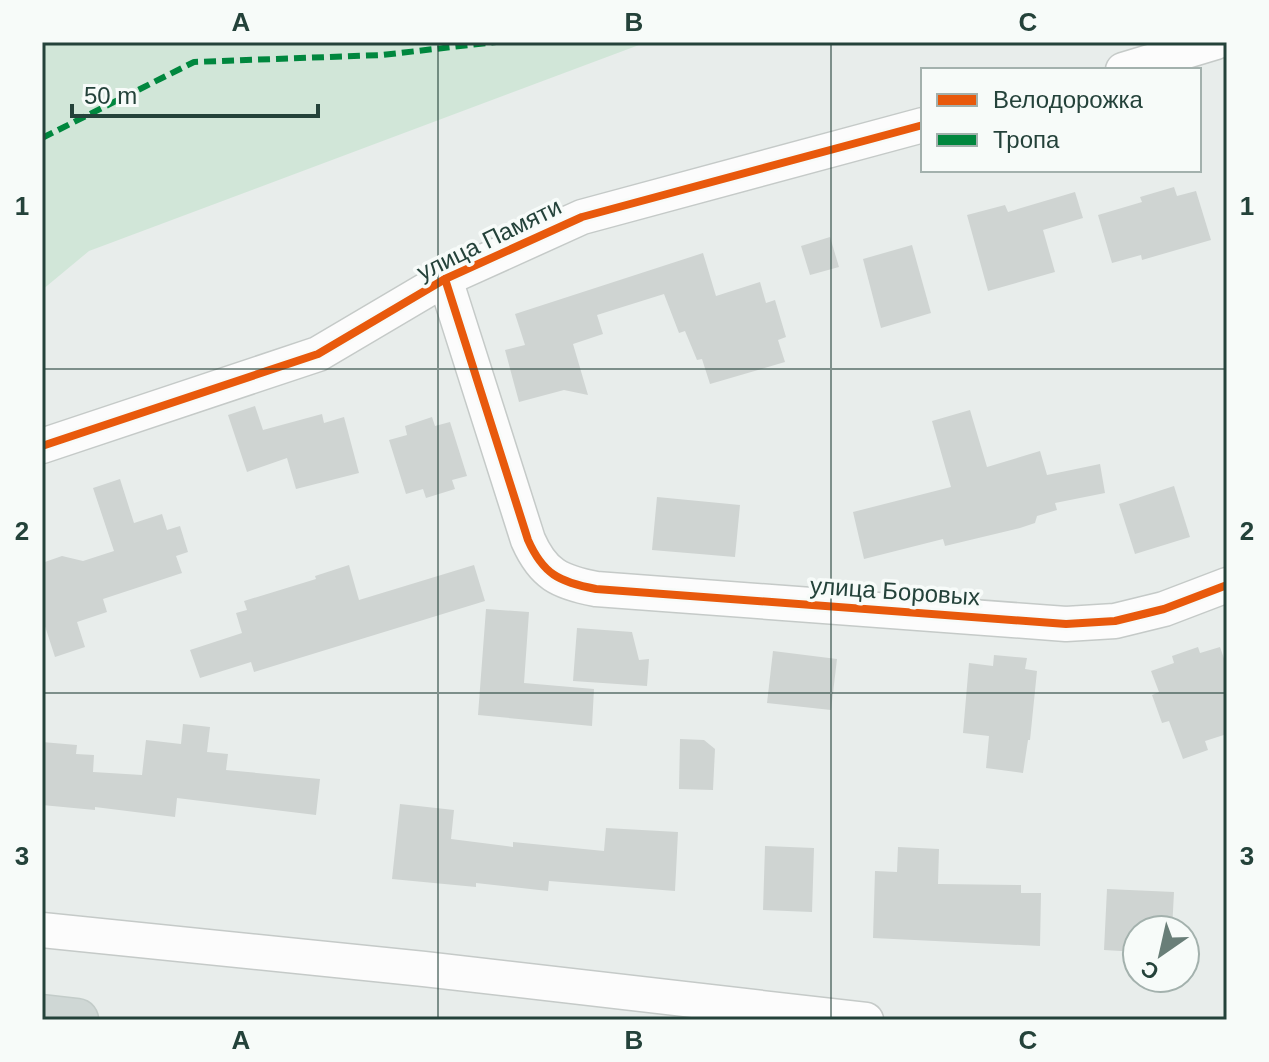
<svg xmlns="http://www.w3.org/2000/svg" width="1269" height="1062" viewBox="0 0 1269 1062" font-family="Helvetica,sans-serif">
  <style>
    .green { fill: #d1e6d8 }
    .building { fill: #cfd4d2 }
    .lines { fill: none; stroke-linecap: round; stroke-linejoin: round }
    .minor-casing { stroke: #c5cac8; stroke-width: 37 }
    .major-casing { stroke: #c3ccc9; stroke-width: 45 }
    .minor { stroke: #fcfcfc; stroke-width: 34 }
    .major { stroke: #cfd7d5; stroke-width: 42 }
    .quiet { stroke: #00873e; stroke-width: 6; stroke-dasharray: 12 6; stroke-linecap: butt }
    .cycleway-casing { stroke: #f7fbf9; stroke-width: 13 }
    .cycleway { stroke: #e8590c; stroke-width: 8 }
    .grid { fill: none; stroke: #24423a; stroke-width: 2; stroke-opacity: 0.55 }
    .labels { text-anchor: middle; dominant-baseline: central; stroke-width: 7; stroke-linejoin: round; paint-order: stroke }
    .street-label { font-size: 24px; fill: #24423a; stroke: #f7fbf9 }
    .neatline { fill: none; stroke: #24423a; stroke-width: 3 }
    .grid-label { font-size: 26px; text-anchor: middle; font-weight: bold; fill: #24423a }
  </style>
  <rect width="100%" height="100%" fill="#e8edeb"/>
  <!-- green -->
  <path class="green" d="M42 42H647L89 251 42 290Z"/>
  <!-- building -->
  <g class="building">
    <path d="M1174 187 1177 196 1196 191 1211 240 1142 260 1141 255 1112 263 1098 215 1142 202 1140 197Z"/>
    <path d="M1075 192 1083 218 1043 230 1055 272 988 291 967 215 1005 205 1008 212Z"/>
    <path d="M830 237 839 267 810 275 801 246Z"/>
    <path d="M912 245 931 313 881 328 863 259Z"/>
    <path d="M703 253 716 296 760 282 766 303 775 300 786 337 778 340 785 362 710 384 702 359 697 360 685 331 679 333 664 294 597 315 603 334 573 344 588 395 564 390 519 402 505 350 525 345 515 314Z"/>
    <path d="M255 406 263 430 322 414 324 423 344 417 359 473 296 489 287 458 247 472 228 415Z"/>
    <path d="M970 410 987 467 1040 451 1047 475 1100 464 1105 493 1055 503 1057 510 1037 516 1035 523 1020 528 945 546 943 539 864 559 853 512 951 487 932 421Z"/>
    <path d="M432 417 435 426 450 422 467 476 452 480 455 489 426 498 423 489 406 494 389 440 407 435 405 426Z"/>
    <path d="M120 479 134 523 162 514 167 530 180 526 188 552 176 556 182 573 103 599 107 612 77 622 85 647 55 657 42 617V563L62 556 83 561 114 551 93 488Z"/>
    <path d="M1174 486 1190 537 1135 554 1119 504Z"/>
    <path d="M657 497 740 505 735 557 652 550Z"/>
    <path d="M349 565 359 600 474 565 485 601 254 672 251 662 200 678 190 650 242 633 236 613 247 610 244 601 316 579 315 576Z"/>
    <path d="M486 609 529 612 524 683 594 689 592 726 478 715Z"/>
    <path d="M577 628 632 632 639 660 649 659 647 686 573 681Z"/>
    <path d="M1198 647 1200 653 1220 647 1227 667V734L1205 741 1208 750 1183 759 1169 721 1162 723 1152 695 1159 692 1151 671 1174 663 1172 656Z"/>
    <path d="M773 651 837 659 831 710 767 703Z"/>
    <path d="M994 655 1027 658 1025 669 1037 671 1030 740H1028L1023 773 986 768 989 736 963 733 969 663 993 666Z"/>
    <path d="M183 724 210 727 207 752 228 754 226 770 320 779 316 815 177 798 175 817 95 807V810L42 805V742L77 745 76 754 94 755 93 772 142 775 146 740 181 744Z"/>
    <path d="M680 739 704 740 715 749 713 790 679 789Z"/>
    <path d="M400 804 454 810 451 839 513 847V842L604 851 606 828 678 832 675 891 549 881 548 891 476 883V887L392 879Z"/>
    <path d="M765 846 814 848 812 912 763 910Z"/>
    <path d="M898 847 939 849 938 884 1021 885V893H1041L1040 946 873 938 875 871 897 872Z"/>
    <path d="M1107 889 1174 892 1172 930H1137V952L1104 950Z"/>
  </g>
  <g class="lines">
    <defs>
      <g id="minor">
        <path d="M1123 70 1216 42"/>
        <path d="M445 279 528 540C543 574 559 582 596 589L1066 624 1115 621 1164 609 1227 585"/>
        <path d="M42 446 318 354 445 279 582 217 923 125"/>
        <path d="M42 930 424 969 866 1020"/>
      </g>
      <path id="major" d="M42 1016 77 1020"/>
    </defs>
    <!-- minor casing -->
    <use href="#minor" class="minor-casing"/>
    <!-- major casing -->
    <use href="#major" class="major-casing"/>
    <!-- minor -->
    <use href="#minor" class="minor"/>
    <!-- major -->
    <use href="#major" class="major"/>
    <!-- quiet -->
    <path class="quiet" d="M42 138 194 62 382 55 496 42"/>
    <defs>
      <g id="cycleway">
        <path d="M445 279 528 540C543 574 559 582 596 589L1066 624 1115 621 1164 609 1227 585"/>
        <path d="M42 446 318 354 445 279 582 217 923 125"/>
      </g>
    </defs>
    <!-- cycleway casing -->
    <use href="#cycleway" class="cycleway-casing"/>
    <!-- cycleway -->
    <use href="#cycleway" class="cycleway"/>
  </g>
  <!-- grid -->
  <path class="grid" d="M438 42V1020M831 42V1020M42 369H1227M42 693H1227"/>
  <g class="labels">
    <!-- street labels -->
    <g class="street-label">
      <text transform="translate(489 239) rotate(-26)">улица Памяти</text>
      <text transform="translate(895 591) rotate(4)">улица Боровых</text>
    </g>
  </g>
  <!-- border -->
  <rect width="1269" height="1062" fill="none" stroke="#f7fbf9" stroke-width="88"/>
  <!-- legend -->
  <rect x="921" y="68" width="280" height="104" fill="#f7fbf9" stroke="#a3b1ad" stroke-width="2"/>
  <rect x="937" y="94" width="40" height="12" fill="#e8590c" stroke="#a3b1ad" stroke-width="2"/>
  <text x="993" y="108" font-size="24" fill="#24423a">Велодорожка</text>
  <rect x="937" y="134" width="40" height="12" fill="#00873e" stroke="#a3b1ad" stroke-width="2"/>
  <text x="993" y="148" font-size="24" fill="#24423a">Тропа</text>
  <!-- north arrow -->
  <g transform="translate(1161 954) rotate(214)"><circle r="38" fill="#f7fbf9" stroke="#a3b1ad" stroke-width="2"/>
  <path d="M0-6L14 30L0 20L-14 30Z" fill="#697e78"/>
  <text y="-12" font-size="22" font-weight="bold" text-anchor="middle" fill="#24423a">С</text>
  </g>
  <!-- scale -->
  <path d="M72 104v12h246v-12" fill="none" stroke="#24423a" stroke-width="4"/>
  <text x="84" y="104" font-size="24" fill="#24423a" stroke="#f7fbf9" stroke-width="6" paint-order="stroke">50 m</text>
  <rect x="44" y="44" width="1181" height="974" class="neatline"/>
  <g class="grid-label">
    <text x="241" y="31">A</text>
    <text x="634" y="31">B</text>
    <text x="1028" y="31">C</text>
    <text x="22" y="215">1</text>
    <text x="1247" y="215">1</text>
    <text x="22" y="540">2</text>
    <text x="1247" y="540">2</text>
    <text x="22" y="865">3</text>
    <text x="1247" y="865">3</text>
    <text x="241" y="1049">A</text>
    <text x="634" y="1049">B</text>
    <text x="1028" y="1049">C</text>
  </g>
</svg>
